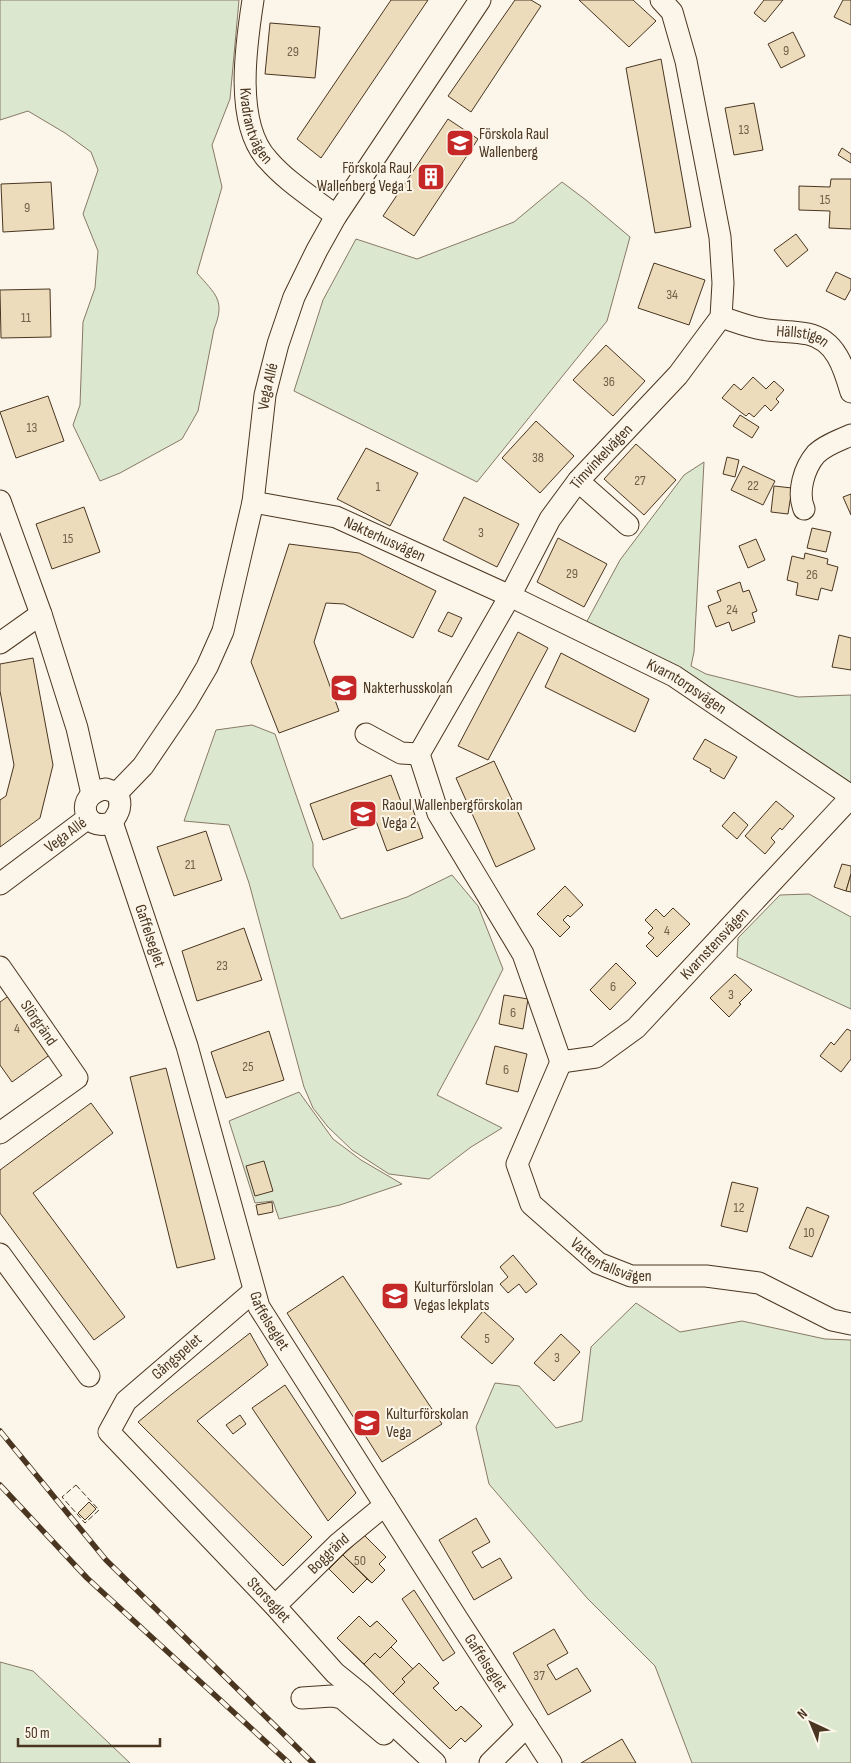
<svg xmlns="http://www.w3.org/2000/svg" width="851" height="1763" viewBox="0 0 851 1763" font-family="'Sofia Sans Condensed',sans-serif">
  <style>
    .green { fill: #dce7d0; stroke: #887966 }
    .building { fill: #ecdcbc; stroke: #4a3520 }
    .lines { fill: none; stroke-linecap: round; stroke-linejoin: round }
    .minor-casing { stroke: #4a3520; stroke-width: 23 }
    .minor { stroke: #fbf6e9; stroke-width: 21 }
    .rail-casing { stroke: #4a3520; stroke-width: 5.5 }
    .rail { stroke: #fbf6e9; stroke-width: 4; stroke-dasharray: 11; stroke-linecap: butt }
    .fence { stroke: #4a3520; stroke-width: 1; stroke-dasharray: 6 2.5; stroke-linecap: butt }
    .labels { text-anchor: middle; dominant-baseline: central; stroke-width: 4; stroke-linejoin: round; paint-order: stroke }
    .number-label { font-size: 14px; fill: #725f47 }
    .street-label { font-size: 16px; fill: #4a3520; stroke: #fbf6e9 }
    .poi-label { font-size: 16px; fill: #4a3520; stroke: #fbf6e9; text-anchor: start }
  </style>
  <rect width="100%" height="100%" fill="#fbf6e9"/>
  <!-- green -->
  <g class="green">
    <path d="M0 0H239L230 99 212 145 222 187 197 273C215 294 226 300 214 329L198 411 182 439 120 473 100 481 73 425 80 405 83 322 95 288 98 251 83 214 98 170 91 152 65 133 28 111 0 120Z"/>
    <path d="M562 182 586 200 630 237 607 321 477 482 294 391 323 300 356 239 417 259 514 222Z"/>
    <path d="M704 462 694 652 691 666 706 674 798 697 851 695V785L586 623 620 560 684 475Z"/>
    <path d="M252 725 275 734 313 844V866L341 919 407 897 452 875 478 906 503 969 478 1019 437 1095 502 1128 471 1147 429 1179 389 1174 352 1150 328 1127 313 1108 304 1087 249 883 229 825 184 821 216 730Z"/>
    <path d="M809 894 851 917V1009L737 957 738 938 780 895Z"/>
    <path d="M299 1092 333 1139 361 1160 402 1184 340 1205 279 1219 273 1201 255 1203 229 1121Z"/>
    <path d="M636 1303 680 1332 742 1321 825 1339 851 1340V1763H692L655 1666 587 1598 489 1484 476 1427 495 1383 519 1386 556 1428 582 1421 591 1347Z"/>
    <path d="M0 1662 33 1671 130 1763H0Z"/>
  </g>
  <!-- building -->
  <g class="building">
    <path d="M391 0H428L321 158 297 139Z"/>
    <path d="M515 0H531L541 6 471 112 448 96Z"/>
    <path d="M579 0H633L656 21 629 47Z"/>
    <path d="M764 0H783L765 22 754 13Z"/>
    <path d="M843 0H851V25L834 17Z"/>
    <path d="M270 23 320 27 315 78 265 74Z"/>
    <path d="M793 32 805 56 781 68 768 44Z"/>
    <path d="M661 59 691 227 655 233 626 68Z"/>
    <path d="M754 103 763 150 734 155 725 108Z"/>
    <path d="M448 119 478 139 414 236 383 216Z"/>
    <path d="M842 148 851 154V163L838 155Z"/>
    <path d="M831 179H851V229L829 228 830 211 799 210V186L830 187Z"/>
    <path d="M51 182 54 229 3 232 1 184Z"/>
    <path d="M796 234 808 250 787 267 774 250Z"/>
    <path d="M654 263 705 280 689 325 638 308Z"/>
    <path d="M836 272 851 279V289L845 300 826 291Z"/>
    <path d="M50 289 51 337 1 338 0 290Z"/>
    <path d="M606 345 645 381 613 416 573 380Z"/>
    <path d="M753 377 766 389 774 381 784 390 776 399 779 402 771 411 765 405 754 417 749 413 746 416 722 398 734 384 741 390Z"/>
    <path d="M48 396 64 441 16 458 0 412Z"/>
    <path d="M740 415 759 427 752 438 733 426Z"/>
    <path d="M536 421 574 456 540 493 502 458Z"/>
    <path d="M636 444 676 480 644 515 604 479Z"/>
    <path d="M366 448 418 473 390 526 337 499Z"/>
    <path d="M727 457 739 460 735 477 723 474Z"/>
    <path d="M743 466 775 481 763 505 731 490Z"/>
    <path d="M774 486 792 488 788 514 771 512Z"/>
    <path d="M851 494V515L843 497Z"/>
    <path d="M464 497 519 524 497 567 443 540Z"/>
    <path d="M84 507 100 552 52 569 36 524Z"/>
    <path d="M812 528 831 532 826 552 807 548Z"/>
    <path d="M558 538 607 564 584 607 537 582Z"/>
    <path d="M756 539 765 560 748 568 739 546Z"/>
    <path d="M289 544 359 553 436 591 413 638 344 604 326 603 314 642 339 711 279 733 251 662Z"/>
    <path d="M805 553 828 559 827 564 838 567 832 591 821 588 818 600 796 595 798 583 787 580 792 556 804 559Z"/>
    <path d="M740 582 743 592 749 590 757 611 752 613 755 622 732 631 729 622 716 627 708 606 721 601 717 591Z"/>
    <path d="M448 612 462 618 452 637 438 631Z"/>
    <path d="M518 632 548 648 488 760 458 746Z"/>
    <path d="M839 635 851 638V670L832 667Z"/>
    <path d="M561 653 649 699 635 732 545 687Z"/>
    <path d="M33 658 53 765 40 818 0 847V800L6 796 14 765 0 691V664Z"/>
    <path d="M705 739 737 757 724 779 710 771 711 769 693 759Z"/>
    <path d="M494 761 535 849 496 867 456 778Z"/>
    <path d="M391 775 403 807 411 804 423 838 387 851 376 821 323 840 310 804Z"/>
    <path d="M776 801 794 816 782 830 780 828 771 838 775 842 765 854 745 836Z"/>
    <path d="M734 812 748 825 737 839 722 826Z"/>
    <path d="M206 831 222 880 174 896 157 847Z"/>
    <path d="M842 864 851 866V874L846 891 834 887Z"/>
    <path d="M851 874V892L846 891Z"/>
    <path d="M565 886 583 905 570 917 568 915 563 920 570 927 560 937 537 914Z"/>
    <path d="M673 908 690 924 657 957 646 946 654 938 648 933 653 928 645 920 656 909 664 917Z"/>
    <path d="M244 928 262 980 197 1001 182 951Z"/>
    <path d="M616 963 636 983 610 1010 590 990Z"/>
    <path d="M735 974 752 990 739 1003 741 1004 729 1017 710 998Z"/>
    <path d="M10 995 51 1054 12 1082 0 1065V1002Z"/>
    <path d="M504 995 528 999 523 1029 499 1024Z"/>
    <path d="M847 1029 851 1031V1059L841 1072 820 1056 831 1042 834 1045Z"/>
    <path d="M269 1031 284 1080 226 1098 211 1052Z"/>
    <path d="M495 1046 527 1054 518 1092 486 1084Z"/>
    <path d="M166 1068 215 1259 177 1268 130 1077Z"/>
    <path d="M91 1103 113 1133 33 1193 125 1317 94 1340 0 1213V1170Z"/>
    <path d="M264 1161 273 1191 255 1196 246 1166Z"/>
    <path d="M732 1182 758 1188 747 1232 721 1226Z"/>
    <path d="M272 1202 273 1212 258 1215 256 1205Z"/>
    <path d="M807 1207 829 1216 812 1257 789 1248Z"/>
    <path d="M513 1255 537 1284 526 1293 519 1284 508 1293 500 1284 508 1277 500 1267Z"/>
    <path d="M343 1276 442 1424 382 1462 287 1313Z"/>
    <path d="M483 1311 514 1339 492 1364 461 1337Z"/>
    <path d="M250 1333 268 1365 197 1421 312 1537 283 1566 138 1422 172 1394Z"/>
    <path d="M561 1334 580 1352 554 1381 534 1363Z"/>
    <path d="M285 1385 356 1493 328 1521 252 1408Z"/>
    <path d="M240 1415 246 1424 233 1434 226 1425Z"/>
    <path d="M89 1502 96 1509 85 1520 78 1513Z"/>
    <path d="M476 1518 490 1542 472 1552 482 1568 500 1558 512 1578 474 1600 439 1540Z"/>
    <path d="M364 1535 386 1557 379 1564 385 1570 372 1583 367 1579 353 1593 329 1569Z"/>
    <path d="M364 1535 386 1557 379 1564 385 1570 372 1583 343 1555Z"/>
    <path d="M343 1555 367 1579 353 1593 329 1569Z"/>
    <path d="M414 1590 455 1653 443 1661 402 1599Z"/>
    <path d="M359 1616 370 1627 377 1621 397 1641 391 1647 413 1669 419 1663 439 1683 433 1688 456 1711 461 1706 482 1726 465 1742 461 1738 450 1749 337 1638Z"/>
    <path d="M359 1616 370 1627 377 1621 397 1641 380 1658 375 1653 364 1664 337 1638Z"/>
    <path d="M554 1629 568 1653 547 1665 556 1680 577 1668 591 1691 548 1715 513 1653Z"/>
    <path d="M391 1647 413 1669 402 1679 405 1682 393 1694 364 1664 375 1653 380 1658Z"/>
    <path d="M419 1663 439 1683 433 1688 456 1711 461 1706 482 1726 465 1742 461 1738 450 1749 393 1694 405 1682 402 1679Z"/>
    <path d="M622 1739 636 1763H581Z"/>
  </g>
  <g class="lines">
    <defs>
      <g id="minor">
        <path id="s1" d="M253 0C246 45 234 124 268 160 287 182 313 198 336 216"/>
        <path id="s2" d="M721 317C734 321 748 327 762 329 777 332 793 331 808 334 836 340 844 368 851 392"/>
        <path d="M578 481 628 525"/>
        <path d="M0 501 41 614 77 728 92 794"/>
        <path id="s3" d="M253 502 336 517 510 596 674 676 851 796"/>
        <path d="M804 509C797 492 804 468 816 454 825 445 840 440 851 435"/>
        <path d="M0 643 41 614"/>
        <path d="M366 734 401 753 419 754"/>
        <path d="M106 789 117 793C123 805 119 813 112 822 83 835 73 793 106 789Z"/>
        <path id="s4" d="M117 793 143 766 187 701 207 667 223 631 253 502 265 395 278 344 294 297 317 250 336 216 480 0"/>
        <path id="s5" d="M112 822 187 1046 259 1307 458 1620 551 1763"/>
        <path id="s6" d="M0 884 88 818"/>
        <path id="s7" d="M0 967 77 1078 0 1133"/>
        <path id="s8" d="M561 1062 523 954 438 813 419 754 510 596 550 519 578 481 678 375 721 317 723 283 720 237 686 61 672 12 661 0"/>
        <path id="s9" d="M561 1062 517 1164 531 1204 598 1263 631 1276H706L759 1283 832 1320 851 1324"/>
        <path id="s10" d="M561 1062 596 1057 636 1028 851 797"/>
        <path d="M0 1254 89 1376"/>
        <path id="s11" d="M254 1291 126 1401 109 1432 275 1606 335 1673 361 1694 435 1763"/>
        <path id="s12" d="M275 1606 339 1543 385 1505"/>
        <path d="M302 1698 332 1696 342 1698 384 1734"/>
        <path d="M490 1763 527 1726"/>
      </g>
    </defs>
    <!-- minor casing -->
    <use href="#minor" class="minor-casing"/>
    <!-- minor -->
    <use href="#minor" class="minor"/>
    <defs>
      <g id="rail">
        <path d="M0 1431 106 1560 313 1763"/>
        <path d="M0 1485 87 1578 289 1763"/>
      </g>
    </defs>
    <!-- rail casing -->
    <use href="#rail" class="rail-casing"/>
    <!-- rail -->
    <use href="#rail" class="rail"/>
    <!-- fence -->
    <path class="fence" d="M76 1485 99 1510 85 1523 62 1497Z"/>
  </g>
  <!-- icons -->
  <defs>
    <symbol id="school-square" viewBox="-11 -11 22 22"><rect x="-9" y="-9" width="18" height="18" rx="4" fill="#c62828" stroke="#fbf6e9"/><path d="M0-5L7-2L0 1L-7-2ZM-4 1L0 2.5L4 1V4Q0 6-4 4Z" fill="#fff"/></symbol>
    <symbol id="building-square" viewBox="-11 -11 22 22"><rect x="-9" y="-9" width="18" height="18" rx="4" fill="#c62828" stroke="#fbf6e9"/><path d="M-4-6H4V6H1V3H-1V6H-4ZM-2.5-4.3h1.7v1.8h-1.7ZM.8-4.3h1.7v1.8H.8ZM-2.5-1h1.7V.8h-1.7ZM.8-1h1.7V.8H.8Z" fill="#fff"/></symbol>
  </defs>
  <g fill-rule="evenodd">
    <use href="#school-square" x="444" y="127" width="32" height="32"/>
    <use href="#building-square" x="415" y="161" width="32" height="32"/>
    <use href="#school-square" x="328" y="672" width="32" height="32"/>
    <use href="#school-square" x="347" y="798" width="32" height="32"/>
    <use href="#school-square" x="379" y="1280" width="32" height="32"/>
    <use href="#school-square" x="351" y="1407" width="32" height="32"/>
  </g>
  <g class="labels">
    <!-- number labels -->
    <g class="number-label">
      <text x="786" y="50">9</text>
      <text x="293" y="51">29</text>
      <text x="744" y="129">13</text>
      <text x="825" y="199">15</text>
      <text x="27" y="207">9</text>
      <text x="672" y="294">34</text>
      <text x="26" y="317">11</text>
      <text x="609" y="381">36</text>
      <text x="32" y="427">13</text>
      <text x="538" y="457">38</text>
      <text x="640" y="480">27</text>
      <text x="753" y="485">22</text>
      <text x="378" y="486">1</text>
      <text x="481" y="532">3</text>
      <text x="68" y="538">15</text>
      <text x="572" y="573">29</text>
      <text x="812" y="574">26</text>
      <text x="732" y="609">24</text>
      <text x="190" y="864">21</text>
      <text x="667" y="930">4</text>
      <text x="222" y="965">23</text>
      <text x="613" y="986">6</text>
      <text x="731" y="994">3</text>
      <text x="513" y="1012">6</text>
      <text x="17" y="1028">4</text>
      <text x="248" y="1066">25</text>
      <text x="506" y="1069">6</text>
      <text x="739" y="1207">12</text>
      <text x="809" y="1232">10</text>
      <text x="487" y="1338">5</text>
      <text x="557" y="1357">3</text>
      <text x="360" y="1560">50</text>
      <text x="539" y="1675">37</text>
    </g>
    <!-- street labels -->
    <g class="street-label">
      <text stroke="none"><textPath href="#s1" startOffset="128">Kvadrantvägen</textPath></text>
      <text stroke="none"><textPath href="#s2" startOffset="84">Hällstigen</textPath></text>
      <text stroke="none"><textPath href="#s4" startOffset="444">Vega Allé</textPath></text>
      <text stroke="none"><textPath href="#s8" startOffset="691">Timvinkelvägen</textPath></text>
      <text stroke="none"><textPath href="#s3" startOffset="138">Nakterhusvägen</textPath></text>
      <text stroke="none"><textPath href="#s3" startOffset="474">Kvarntorpsvägen</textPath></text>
      <text stroke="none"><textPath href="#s6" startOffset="82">Vega Allé</textPath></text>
      <text stroke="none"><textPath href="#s5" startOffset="120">Gaffelseglet</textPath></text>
      <text stroke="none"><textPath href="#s10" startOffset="200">Kvarnstensvägen</textPath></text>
      <text stroke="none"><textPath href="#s7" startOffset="68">Slörgränd</textPath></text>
      <text stroke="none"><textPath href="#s9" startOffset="254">Vattenfallsvägen</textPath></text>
      <text stroke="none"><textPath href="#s5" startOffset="524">Gaffelseglet</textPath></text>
      <text transform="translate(177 1357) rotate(-41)">Gångspelet</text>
      <text stroke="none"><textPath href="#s12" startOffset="75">Boggränd</textPath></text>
      <text stroke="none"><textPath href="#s11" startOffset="436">Storseglet</textPath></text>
      <text stroke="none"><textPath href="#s5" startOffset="929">Gaffelseglet</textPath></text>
    </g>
    <!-- poi labels -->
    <g class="poi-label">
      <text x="479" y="134">Förskola Raul<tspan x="479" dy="18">Wallenberg</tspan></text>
      <text x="412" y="168" text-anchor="end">Förskola Raul<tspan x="412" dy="18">Wallenberg Vega 1</tspan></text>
      <text x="363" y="688">Nakterhusskolan</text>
      <text x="382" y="805">Raoul Wallenbergförskolan<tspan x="382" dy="18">Vega 2</tspan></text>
      <text x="414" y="1287">Kulturförslolan<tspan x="414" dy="18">Vegas lekplats</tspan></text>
      <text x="386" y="1414">Kulturförskolan<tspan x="386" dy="18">Vega</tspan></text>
    </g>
  </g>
  <!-- north arrow -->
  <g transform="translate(811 1723) rotate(316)" stroke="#fbf6e9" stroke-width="4" paint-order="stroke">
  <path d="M0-4L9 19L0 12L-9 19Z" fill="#4a3520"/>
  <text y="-8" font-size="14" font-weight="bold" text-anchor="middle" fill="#4a3520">N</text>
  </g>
  <!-- scale -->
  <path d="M18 1738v8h142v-8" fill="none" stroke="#4a3520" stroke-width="2.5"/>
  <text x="25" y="1738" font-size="15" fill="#4a3520" stroke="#fbf6e9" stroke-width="4" paint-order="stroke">50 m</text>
</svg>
